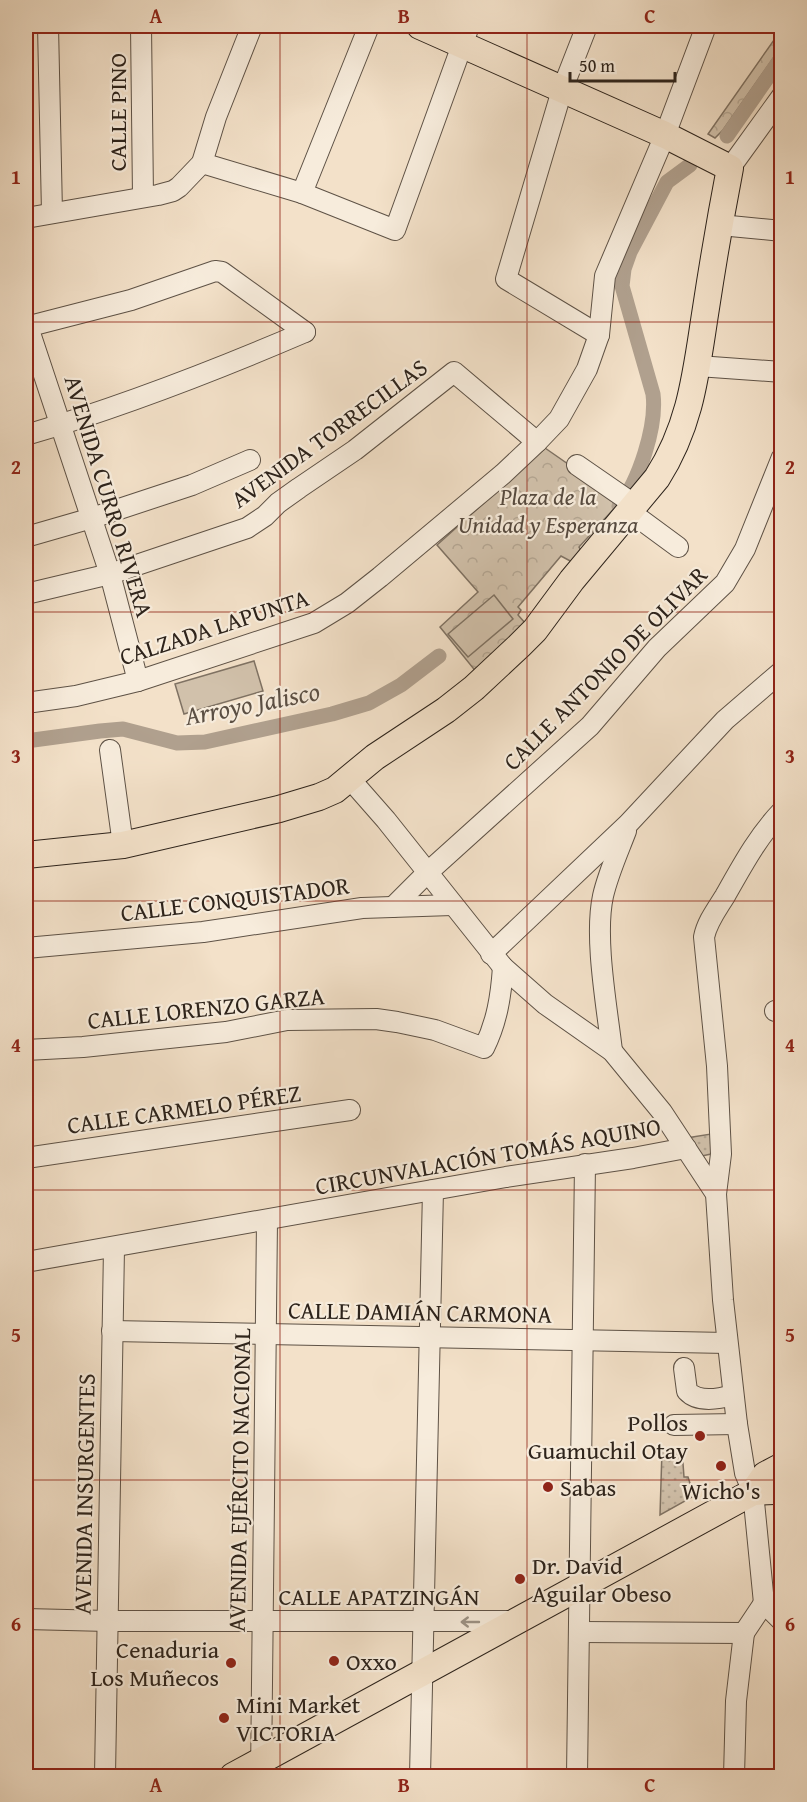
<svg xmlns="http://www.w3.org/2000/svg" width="807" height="1802" viewBox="0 0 807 1802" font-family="'Gentium Book Plus',serif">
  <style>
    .grass { fill: url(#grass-dots); stroke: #7f7263; stroke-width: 1.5 }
    .park { fill: url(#park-crowns); stroke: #7f7263; stroke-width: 1.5 }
    .pitch { fill: #d1c1ab; stroke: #7f7263; stroke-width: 1.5 }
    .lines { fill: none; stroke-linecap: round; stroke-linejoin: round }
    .canal { stroke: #b0a08e; stroke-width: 15 }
    .minor-casing { stroke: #5e5246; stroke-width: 22 }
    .major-casing { stroke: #2d231b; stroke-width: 28 }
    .minor { stroke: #f7ecdc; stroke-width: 20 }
    .major { stroke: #f3e1c9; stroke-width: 26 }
    .oneway { stroke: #9c9285 }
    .grid { fill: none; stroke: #8f2418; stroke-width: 1.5; stroke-opacity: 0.55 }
    .poi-dot { fill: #8f2418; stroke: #f7ecdc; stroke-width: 2 }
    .labels { text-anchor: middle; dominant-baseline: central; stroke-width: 4.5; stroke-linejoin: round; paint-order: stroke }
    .street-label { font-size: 24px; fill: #2d231b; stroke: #f7ecdc }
    .park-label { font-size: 24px; font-style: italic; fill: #564a3f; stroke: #f7ecdc }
    .poi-label { font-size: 24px; fill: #2d231b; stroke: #f7ecdc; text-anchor: start }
    .water-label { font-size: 26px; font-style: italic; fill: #5b4f43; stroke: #f7ecdc }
    .neatline { fill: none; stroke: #8f2418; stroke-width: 2 }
    .grid-label { font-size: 20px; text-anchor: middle; font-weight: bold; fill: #8f2418 }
  </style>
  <defs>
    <pattern id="grass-dots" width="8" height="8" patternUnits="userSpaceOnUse" patternTransform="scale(1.5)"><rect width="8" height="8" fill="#d1c1ab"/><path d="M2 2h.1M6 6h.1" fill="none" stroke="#b4a693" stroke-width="1.8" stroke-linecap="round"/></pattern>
    <pattern id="park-crowns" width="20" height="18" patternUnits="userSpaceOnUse" patternTransform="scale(1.5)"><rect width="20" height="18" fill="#d1c1ab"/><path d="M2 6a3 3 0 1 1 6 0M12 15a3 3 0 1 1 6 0" fill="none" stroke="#b4a693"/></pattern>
  </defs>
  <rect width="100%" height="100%" fill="#f3e1c9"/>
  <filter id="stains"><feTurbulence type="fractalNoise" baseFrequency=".00333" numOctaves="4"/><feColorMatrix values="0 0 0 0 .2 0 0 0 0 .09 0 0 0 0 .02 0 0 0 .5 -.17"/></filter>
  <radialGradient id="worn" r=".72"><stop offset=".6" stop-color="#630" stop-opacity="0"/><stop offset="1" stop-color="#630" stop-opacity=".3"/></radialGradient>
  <!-- grass -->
  <g class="grass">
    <path d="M711 1134 714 1150 711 1154 702 1156 686 1138Z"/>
    <path d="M662 1450H682L684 1477H688L694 1496 660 1515Z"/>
  </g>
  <!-- park -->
  <g class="park">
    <path d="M781 30V47L723 130 715 138 708 134Z"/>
    <path d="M545 448 621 501 579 547 583 554 574 563 561 556 518 607 521 610 518 615 526 624 477 673 440 627 478 592 437 545Z"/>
  </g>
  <!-- pitch -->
  <g class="pitch">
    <path d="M494 595 513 619 468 657 448 634Z"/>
    <path d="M254 661 263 691 184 714 175 684Z"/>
  </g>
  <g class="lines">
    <!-- canal -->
    <g class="canal">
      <path d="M727 136 782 57"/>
      <path d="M619 506C639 481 657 426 653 394L622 286 624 269 630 252 667 182 690 165"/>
      <path d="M26 741 100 731 123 729 177 743 205 742 332 714 369 703 401 685 439 656"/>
    </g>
    <defs>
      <g id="minor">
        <path d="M48 26 52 213"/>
        <path d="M141 26 143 197"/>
        <path d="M587 26 562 90 506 279 599 335"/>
        <path d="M202 163 302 193 395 230 469 26"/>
        <path d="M730 168 782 96"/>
        <path d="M302 193 369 26"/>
        <path d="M26 218 158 195 173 191 179 187 202 163 216 117 252 26"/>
        <path d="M720 225 782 231"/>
        <path d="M26 327 131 300 215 271 222 272 305 332"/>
        <path d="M28 327 110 574 138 681"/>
        <path d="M698 366 782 372"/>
        <path d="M26 435C121 407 214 371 305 332"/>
        <path d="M577 465 635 505"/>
        <path d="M629 511 678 547"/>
        <path d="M26 537 92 518 192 485 250 460"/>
        <path d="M26 594 110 574 247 528 265 516 278 503 299 488 355 450 454 372 537 442"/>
        <path d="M26 703 76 696 138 681 314 623 347 603 380 577 503 474 537 442 559 419 587 369 599 335 605 276 665 135 706 26"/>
        <path d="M110 750 123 845"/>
        <path d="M350 779 386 820 503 967 545 1004 612 1051 662 1112 716 1194 723 1300 737 1424 745 1473 753 1492 764 1603 782 1621"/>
        <path d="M393 907 427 873 590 726 657 648 725 583 745 549 782 457"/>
        <path d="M26 948 203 932 362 908 452 905"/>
        <path d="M491 954 628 824 725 720 782 671"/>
        <path d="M775 1011 782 1013"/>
        <path d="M26 1050 83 1047 226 1032 287 1020 376 1019 397 1022 435 1030 484 1048C497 1022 501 996 503 967"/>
        <path d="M612 1051C607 1007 594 938 603 896 608 874 618 852 626 831"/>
        <path d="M26 1158 350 1110"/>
        <path d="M716 1194 721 1154 717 1066 704 937C707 922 717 909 725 896 742 866 758 836 782 811"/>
        <path d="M26 1262 506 1177 633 1158 686 1148"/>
        <path d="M112 1331 727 1343"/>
        <path d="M684 1368 687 1391C698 1403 719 1399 733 1395"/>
        <path d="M674 1425 737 1424"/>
        <path d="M26 1619 108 1621H515"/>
        <path d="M580 1632 744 1633 764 1603"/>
        <path d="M105 1776 114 1248"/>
        <path d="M261 1776 267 1220"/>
        <path d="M420 1776 433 1190"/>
        <path d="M577 1776 585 1164"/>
        <path d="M734 1776 736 1701 744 1633"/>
      </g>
      <g id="major">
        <path d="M26 855 123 845 279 809 319 797 335 790 375 757 446 710 474 688 519 646 535 630 572 580 657 478C692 423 696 371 706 308 713 262 721 215 730 168L665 135 420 26"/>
        <path d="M753 1492 774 1491 782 1487"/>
        <path d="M233 1776 753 1492 765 1475 782 1466"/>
      </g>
    </defs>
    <!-- minor casing -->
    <use href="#minor" class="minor-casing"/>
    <!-- major casing -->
    <use href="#major" class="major-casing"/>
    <!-- minor -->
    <use href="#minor" class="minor"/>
    <!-- major -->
    <use href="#major" class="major"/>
  </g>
  <!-- one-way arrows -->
  <defs><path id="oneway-shaft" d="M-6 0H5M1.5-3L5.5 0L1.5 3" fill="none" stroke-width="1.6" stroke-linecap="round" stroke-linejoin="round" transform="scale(1.5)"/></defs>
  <use class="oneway" href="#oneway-shaft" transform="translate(470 1622) rotate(180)"/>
  <!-- grid -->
  <path class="grid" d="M280 26V1776M527 26V1776M26 322H782M26 612H782M26 901H782M26 1190H782M26 1480H782"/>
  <!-- markers -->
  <g class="poi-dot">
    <circle cx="700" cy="1436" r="6"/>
    <circle cx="721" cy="1466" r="6"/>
    <circle cx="548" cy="1487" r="6"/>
    <circle cx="520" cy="1579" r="6"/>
    <circle cx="334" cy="1661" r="6"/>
    <circle cx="231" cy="1663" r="6"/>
    <circle cx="224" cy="1718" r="6"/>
  </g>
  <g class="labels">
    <!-- street labels -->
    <g class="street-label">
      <text transform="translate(117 112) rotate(-90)">CALLE PINO</text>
      <text transform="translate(329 433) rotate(-36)">AVENIDA TORRECILLAS</text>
      <text transform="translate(109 496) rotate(73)">AVENIDA CURRO RIVERA</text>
      <text transform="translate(214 627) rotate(-18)">CALZADA LAPUNTA</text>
      <text transform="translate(605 668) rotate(-45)">CALLE ANTONIO DE OLIVAR</text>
      <text transform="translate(235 899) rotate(-7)">CALLE CONQUISTADOR</text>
      <text transform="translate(206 1008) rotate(-6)">CALLE LORENZO GARZA</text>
      <text transform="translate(184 1109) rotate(-8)">CALLE CARMELO PÉREZ</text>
      <text transform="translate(488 1156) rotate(-10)">CIRCUNVALACIÓN TOMÁS AQUINO</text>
      <text transform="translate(420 1312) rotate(1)">CALLE DAMIÁN CARMONA</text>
      <text transform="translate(239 1480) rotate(-89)">AVENIDA EJÉRCITO NACIONAL</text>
      <text transform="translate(84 1494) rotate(-89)">AVENIDA INSURGENTES</text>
      <text x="379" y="1596">CALLE APATZINGÁN</text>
    </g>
    <!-- park labels -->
    <g class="park-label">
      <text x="548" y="496">Plaza de la<tspan x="548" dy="28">Unidad y Esperanza</tspan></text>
    </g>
    <!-- poi labels -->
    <g class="poi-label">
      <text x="688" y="1422" text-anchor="end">Pollos<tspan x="688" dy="28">Guamuchil Otay</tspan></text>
      <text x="560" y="1487">Sabas</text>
      <text x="721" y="1490" text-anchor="middle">Wicho's</text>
      <text x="532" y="1565">Dr. David<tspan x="532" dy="28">Aguilar Obeso</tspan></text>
      <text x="219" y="1649" text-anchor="end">Cenaduria<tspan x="219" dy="28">Los Muñecos</tspan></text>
      <text x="346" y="1661">Oxxo</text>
      <text x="236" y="1704">Mini Market<tspan x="236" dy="28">VICTORIA</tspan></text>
    </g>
    <!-- water labels -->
    <g class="water-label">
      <text transform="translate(252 703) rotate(-11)">Arroyo Jalisco</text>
    </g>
  </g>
  <!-- margin -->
  <rect width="807" height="1802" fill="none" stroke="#f3e1c9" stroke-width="66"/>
  <!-- scale -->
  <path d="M570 72v9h105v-9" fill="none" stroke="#2d231b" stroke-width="3"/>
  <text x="579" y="72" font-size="18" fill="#2d231b" stroke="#f7ecdc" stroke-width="4.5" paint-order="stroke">50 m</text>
  <rect x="33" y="33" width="741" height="1736" class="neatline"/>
  <g class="grid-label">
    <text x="156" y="23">A</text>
    <text x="404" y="23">B</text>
    <text x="650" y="23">C</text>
    <text x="16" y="184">1</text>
    <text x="790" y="184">1</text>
    <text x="16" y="474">2</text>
    <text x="790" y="474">2</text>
    <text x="16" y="763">3</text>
    <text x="790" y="763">3</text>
    <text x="16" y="1052">4</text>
    <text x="790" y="1052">4</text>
    <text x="16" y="1342">5</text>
    <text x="790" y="1342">5</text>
    <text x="16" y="1631">6</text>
    <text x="790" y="1631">6</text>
    <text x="156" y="1792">A</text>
    <text x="404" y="1792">B</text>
    <text x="650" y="1792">C</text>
  </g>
  <rect width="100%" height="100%" filter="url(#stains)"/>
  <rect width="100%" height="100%" fill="url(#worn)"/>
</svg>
